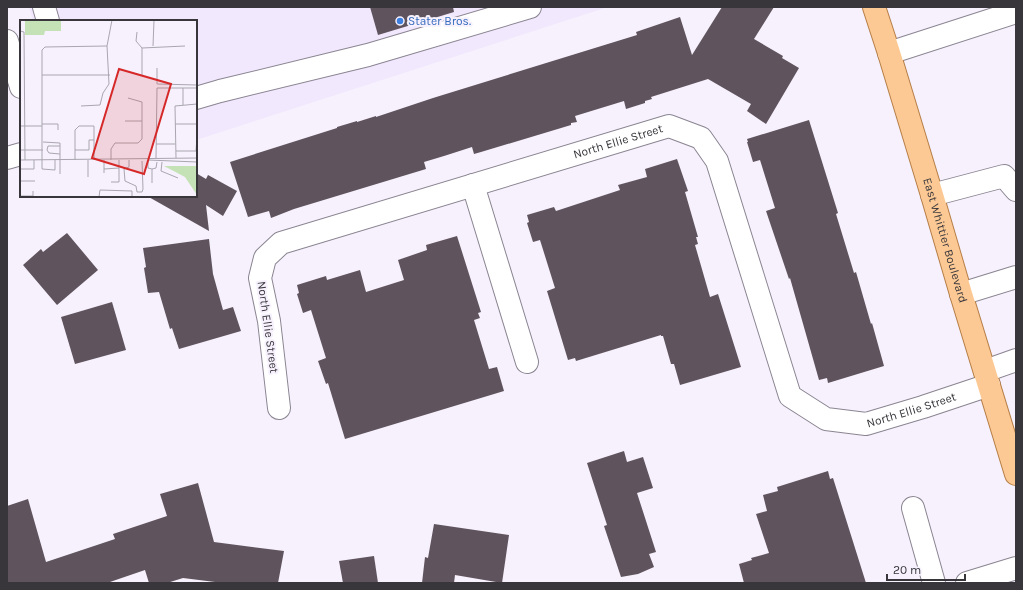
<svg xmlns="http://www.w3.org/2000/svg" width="1023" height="590" viewBox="0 0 1023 590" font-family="Karla,sans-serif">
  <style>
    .built { fill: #f1e8fd }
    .building { fill: #5f545d }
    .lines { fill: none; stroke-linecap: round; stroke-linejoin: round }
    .minor-casing { stroke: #8b8592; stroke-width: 24 }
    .major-casing { stroke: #b67e47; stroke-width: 24 }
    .minor { stroke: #fff; stroke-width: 22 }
    .major { stroke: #fcc994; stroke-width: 22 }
    .shop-dot { fill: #3f7fe0; stroke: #f6f1fd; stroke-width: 1.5 }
    .labels { text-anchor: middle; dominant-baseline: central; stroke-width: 4; stroke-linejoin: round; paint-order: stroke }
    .shop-label { font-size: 12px; fill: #366cbe; stroke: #f6f1fd; text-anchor: start }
    .street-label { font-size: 12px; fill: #38363b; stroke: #f6f1fd }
    .inset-road { fill: none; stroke: #aaa6af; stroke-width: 1 }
    .view { fill: #d62828; fill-opacity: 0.15; stroke: #d62828; stroke-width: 2 }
    .inset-edge { fill: none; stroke: #38363b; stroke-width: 2 }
  </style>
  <rect width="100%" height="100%" fill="#f6f1fd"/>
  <!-- built -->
  <path class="built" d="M29 7H608L196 140V21H33Z"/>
  <!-- building -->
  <g class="building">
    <path d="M370 7H453L454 12 378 35Z"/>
    <path d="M722 7H774L754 39 783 56 782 58 799 68 766 124 747 111 751 104 708 79 651 97 652 99 645 101V103L626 109 624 101 575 116 577 122 571 123V125L481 152 474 154 472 147 444 156 424 162 426 169 294 209 271 218 269 211 248 217 230 162 337 128V127L357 121V122L376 116V117L433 98 637 35 636 32 680 17 692 55Z"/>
    <path d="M809 120 838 213 836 214 854 273 856 272 871 324 872 323 884 366 828 383 827 378 819 380 790 278 789 279 766 211 775 208 760 160 753 162 747 142H748L747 139Z"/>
    <path d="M677 159 688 191 685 192 698 237H696L698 244 695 245 710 297 718 294 741 367 680 385 674 364H671L663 336H661V335L576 361 575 358 568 360 547 291 555 288 540 240 533 242 527 223 529 222 527 215 554 207 556 211 620 190 618 185 647 177 645 169Z"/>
    <path d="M196 173 206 179 208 175 237 191 223 216 206 205 209 231 147 196H196Z"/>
    <path d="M67 233 98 270 57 305 23 265 41 249 43 252Z"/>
    <path d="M457 236 481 312 478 313 480 318 474 320 489 369 497 367 504 391 345 439 328 383 326 384 318 361 326 358 311 310 303 313 297 294 299 293 297 285 326 276 327 280 360 270 366 292 404 280 398 260 427 250 426 245Z"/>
    <path d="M209 239 213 274 223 310 233 307 241 331 179 349 172 328 170 329 159 292 148 293 144 268 146 267 143 248Z"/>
    <path d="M112 302 126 350 75 364 61 317Z"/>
    <path d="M624 451 627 462 643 457 653 488 637 493 656 552 649 554 654 567 638 574 621 577 604 526 607 525 587 463Z"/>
    <path d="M828 471 830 479 833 478 866 583H744L739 564 752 560 751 558 769 553 756 514 767 511 763 495 778 491 777 487Z"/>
    <path d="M198 483 214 542 284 551 278 583H223L183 578 167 583H149L145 570 107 583H7V506L28 499 46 562 115 539 113 534 167 516 160 494Z"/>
    <path d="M434 524 509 535 502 583 455 575 454 583H422L425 557 428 558Z"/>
    <path d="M374 556 378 583H343L339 561Z"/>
  </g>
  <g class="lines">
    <defs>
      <g id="minor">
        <path d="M44 7 48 21"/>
        <path d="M7 41 21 87"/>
        <path d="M889 53 1016 12"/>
        <path d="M196 98 220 91 368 55 530 7"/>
        <path d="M7 158 21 154"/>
        <path d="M473 185 527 362"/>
        <path d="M932 195 1004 176 1016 190"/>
        <path d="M961 294 1016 277"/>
        <path d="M985 371 1016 360"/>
        <path id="s1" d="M279 408 269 321 260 278 265 258 281 243 669 126 701 138 717 161 790 396 826 419 866 424 923 407 989 385"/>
        <path d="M913 508 934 583"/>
        <path d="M967 583 1016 568"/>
      </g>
      <g id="major">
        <path id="s2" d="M874 7 889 53 932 195 961 294 1016 474"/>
      </g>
    </defs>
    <!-- minor casing -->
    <use href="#minor" class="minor-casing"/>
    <!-- major casing -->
    <use href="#major" class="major-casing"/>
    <!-- minor -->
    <use href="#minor" class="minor"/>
    <!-- major -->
    <use href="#major" class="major"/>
  </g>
  <!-- markers -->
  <circle class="shop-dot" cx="400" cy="21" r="4"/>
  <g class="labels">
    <!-- shop labels -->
    <g class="shop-label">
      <text x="408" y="21">Stater Bros.</text>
    </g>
    <!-- street labels -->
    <g class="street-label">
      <text stroke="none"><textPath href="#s1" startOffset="526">North Ellie Street</textPath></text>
      <text stroke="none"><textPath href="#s2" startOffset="244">East Whittier Boulevard</textPath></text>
      <text transform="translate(268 327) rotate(82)">North Ellie Street</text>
      <text stroke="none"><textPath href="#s1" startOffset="1018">North Ellie Street</textPath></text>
    </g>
  </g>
  <!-- overview -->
  <g transform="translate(20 20)">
    <rect width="177" height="177" fill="#f6f1fd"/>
    <path d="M5 0H41V11H25L24 15H5ZM144 146H177V175L165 157Z" fill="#c5e2b6"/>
    <path class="inset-road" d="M0 11 4 12 5 140M117 12 116 21 122 28V55M133 26 134 0M122 28 165 26M137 48V64L177 65M22 55H90M163 68V85M61 86 80 85 83 73 89 64 87 26 92 0M105 101H122M22 104H38V110M155 104H177M0 106H22M23 122 40 123V154M136 124H155M0 130H23M55 130H69V120H74M156 131H176L177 117M40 134 29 133 27 130 28 126H40M136 138 137 68H177M156 138 155 86 177 84M0 140 177 138M35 140V150L22 149V30L25 27 87 26M55 140V110L59 106H74V140M68 140V157M84 140V153M91 140V129L95 123H118L122 119V82L108 78M109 140V147L104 149 105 161 116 166 117 172H122L123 169 122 141M128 140V148L132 149M128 140 177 142M142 142 141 151 158 158M0 149H14V140M84 149 99 148V140M0 161H15M91 162H99V148M132 163V149L136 148 137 142M0 176H13V171M79 177 80 170 112 171V177"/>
    <path class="view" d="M99 49 151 64 124 154 72 138Z"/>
    <rect width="177" height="177" class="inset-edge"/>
  </g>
  <!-- border -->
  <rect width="1023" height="590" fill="none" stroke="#38363b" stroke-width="16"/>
  <!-- scale -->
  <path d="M887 574v6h78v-6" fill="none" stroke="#38363b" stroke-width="2"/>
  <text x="893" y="574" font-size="12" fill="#38363b" stroke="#f6f1fd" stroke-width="3" paint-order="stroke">20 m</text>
</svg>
